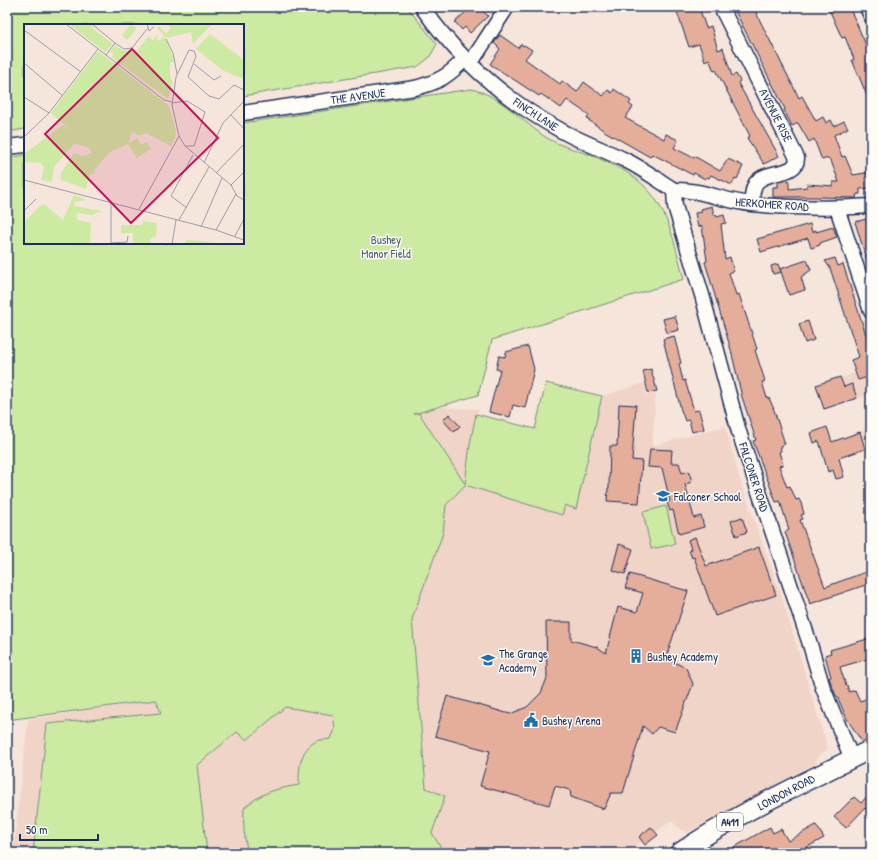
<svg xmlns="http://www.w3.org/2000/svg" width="878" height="860" viewBox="0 0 878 860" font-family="'Patrick Hand',sans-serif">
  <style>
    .built { fill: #f1d4c8 }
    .green { fill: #cceaa1; stroke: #748c80 }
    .building { fill: #e5ae9b; stroke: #1b2f5e }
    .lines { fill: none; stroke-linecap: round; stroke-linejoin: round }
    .minor-casing { stroke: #1b2f5e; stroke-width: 17 }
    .major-casing { stroke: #1b2f5e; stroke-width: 21 }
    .minor { stroke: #fdfcf7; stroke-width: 14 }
    .major { stroke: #fdfcf7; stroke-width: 18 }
    .labels { text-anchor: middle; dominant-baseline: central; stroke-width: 3; stroke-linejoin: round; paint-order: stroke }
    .shield { fill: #fdfcf7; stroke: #5f6c8c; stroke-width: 1 }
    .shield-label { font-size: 11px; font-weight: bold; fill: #1b2f5e }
    .street-label { font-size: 12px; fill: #1b2f5e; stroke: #fdfcf7 }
    .park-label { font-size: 12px; fill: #475e6f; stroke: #fdfcf7 }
    .poi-label { font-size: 12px; fill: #1b2f5e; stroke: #fdfcf7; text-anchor: start }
    .inset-road { fill: none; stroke: #9e9ca9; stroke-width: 1 }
    .view { fill: #c2185b; fill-opacity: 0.15; stroke: #c2185b; stroke-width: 2 }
    .inset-edge { fill: none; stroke: #1b2f5e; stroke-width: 2 }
  </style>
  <rect width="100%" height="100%" fill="#f6e5db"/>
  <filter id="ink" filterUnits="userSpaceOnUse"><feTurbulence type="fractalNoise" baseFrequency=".025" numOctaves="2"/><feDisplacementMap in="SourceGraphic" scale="8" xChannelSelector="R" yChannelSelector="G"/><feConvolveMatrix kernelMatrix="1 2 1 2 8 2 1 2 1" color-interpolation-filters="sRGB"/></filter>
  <g filter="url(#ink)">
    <!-- built -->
    <g class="built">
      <path d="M856 373 858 380 871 376V394L824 409 816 385Z"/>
      <path d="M546 383 602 396 644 383 646 395 656 393 652 446 725 426 741 483 781 594 828 749 819 755 816 763 689 832 683 831 671 821 626 853H13L28 719 157 700 343 403 478 409 470 444 465 485 562 515 565 505 577 509Z"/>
      <path d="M871 428V448L840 458 834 440Z"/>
    </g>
    <!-- green -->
    <g class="green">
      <path d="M7 7H407L437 44 429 58 417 67 243 96V25H25V129L7 132Z"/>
      <path d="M471 89C501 95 522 122 547 138 562 147 582 151 598 158 610 164 624 169 635 178 668 202 674 243 684 279L492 340 478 395 414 414 419 413 465 484 470 444 476 414 535 429 546 383 602 396 576 509 565 505 562 515 465 485 446 505 443 533 412 619 426 788 445 796 432 833 444 853H248C244 838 243 824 244 808 262 792 275 789 299 785 299 769 299 751 315 742 318 739 326 740 331 739L335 729 333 715 285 707 247 740 237 732 197 765 207 853H33L47 724 161 713 156 700 7 720V158L25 155V243H243V123Z"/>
      <path d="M666 506 675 544 651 549 643 512Z"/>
    </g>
    <!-- building -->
    <g class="building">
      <path d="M471 7H479L488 16 470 33 465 27 462 30 455 22Z"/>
      <path d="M693 7H699L706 28 711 26 718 50 723 48 732 76 736 74 740 81 738 83 779 156 764 164 747 138 750 136 716 70 714 71 709 59 705 61 699 44 689 47 677 12Z"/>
      <path d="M733 7H753L799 98 802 96 816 121 823 117 826 123 831 120 834 126 844 121 848 128 834 135 842 157 845 156 853 175 871 172V188L860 189V194H857L856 198 820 197H773V187H778V182L789 180V189L807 187V184L833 186V182H839L831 161 828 158 822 160 814 139 809 142 798 123 792 126 784 110 785 109Z"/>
      <path d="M828 7H849L856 22 871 57V105L852 60 854 59 845 37 842 38Z"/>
      <path d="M500 35 518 48 521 44 523 46 524 45 532 50 525 59 560 84 562 81 577 92 584 82 603 96 608 90 612 93 614 89 631 101 629 104 633 107 625 118 664 139 666 134 678 140 674 148 694 158V156L720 171 728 159 743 166 737 179 735 178 732 185 711 175 709 178 706 177 705 179 694 173 693 175 652 154 650 157 606 132 587 119 589 115 567 100 561 108 541 94 539 96 490 64 500 49 494 43Z"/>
      <path d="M712 206 714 215H716L717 217 724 215 726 223 721 224 725 259 730 257 732 265 734 271 729 273 736 295 739 294 757 349 755 350 765 381 762 382 767 398H769L773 407 785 444 780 446 781 451 779 452 783 465 779 466 787 487 790 486 796 500 799 499 801 503 804 514 801 515 803 519 800 520 825 587 871 570V583L810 604 785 532 789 530 780 501 776 502 753 441 756 440 742 397 731 350 705 262 707 261 702 226 698 227 695 213 702 212 701 209Z"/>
      <path d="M866 219 871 233V267H869L855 222Z"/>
      <path d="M810 224 812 232 816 230V232L833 227 837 237 820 243V245L811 248 808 238 761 252 757 239Z"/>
      <path d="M835 258 838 266 843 264 871 350V376L858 380 851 360 859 357 830 268 825 261Z"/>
      <path d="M807 260 811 270 801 277 805 290 789 295 780 269Z"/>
      <path d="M778 264 781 272 773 274 771 266Z"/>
      <path d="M675 316 679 330 667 333 663 319Z"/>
      <path d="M808 321 814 340 805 343 799 324Z"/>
      <path d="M674 336 681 363 679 364 683 381 685 380 694 411 699 410 704 429 692 432 689 420 685 421 681 410 663 339Z"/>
      <path d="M528 346 534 369 525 408 513 405 510 417 489 412 500 370 496 369 499 356 505 357 506 352Z"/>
      <path d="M651 369 657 391 648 393 643 371Z"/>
      <path d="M840 377 844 387 852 384 857 398 824 409 816 385Z"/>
      <path d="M619 404 636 405 632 460 642 461 639 503 607 501 608 488H609L610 446H617Z"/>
      <path d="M449 414 460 426 454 432 443 420Z"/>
      <path d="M827 427 832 442 860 432 865 449 839 458 844 477 836 479 833 470 828 472 819 441 814 443 811 433Z"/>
      <path d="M650 449 672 450 671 463H679L682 473 689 471 692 482 685 484 694 518 701 516 704 527 679 534 673 510 670 511 667 502 670 501 662 468 648 467Z"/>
      <path d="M742 517 747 532 736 536 731 521Z"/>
      <path d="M695 537 706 566 759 547 776 595 715 616 694 557 692 558 689 550 691 549 688 540Z"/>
      <path d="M619 544 633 549 625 574 612 570Z"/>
      <path d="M630 574 688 591 666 658 686 668 693 684 675 732 658 727 652 734 643 726 623 793H611L604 809 571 797 570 790 555 786 549 805 480 786 490 751 435 736 447 696 510 714 527 707 541 693 547 678 546 622H571V640L597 647 606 653 618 607 637 612 643 593 625 588Z"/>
      <path d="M871 638V658L840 667 846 686 847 685 849 692 855 690 860 701 871 697V739L862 742 847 719 837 696H836L829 678 831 677 825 655 831 653 830 650Z"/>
      <path d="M871 792V815L865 808 846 828 834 817 854 797 861 803Z"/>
      <path d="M816 825 824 838 802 850 804 853H724L770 827 773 833 781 829 788 841Z"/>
      <path d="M651 827 658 835 645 845 639 837Z"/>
    </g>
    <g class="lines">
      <defs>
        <g id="minor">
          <path d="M422 7C458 58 506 101 562 131 582 142 604 150 625 160 642 168 658 180 674 190"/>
          <path d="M721 7 797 158C797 177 766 169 756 183 752 189 752 197 752 204"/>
          <path d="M867 7 871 16"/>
          <path d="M470 64 507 7"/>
          <path d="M243 113 415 88C439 82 448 76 465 59"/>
          <path d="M7 147 25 145"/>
          <path d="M674 190 675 206 702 295 739 432 809 641 823 688 852 759"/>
          <path d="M674 190C702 189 725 202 752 204 791 208 832 209 871 206"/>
          <path d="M837 208 871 311"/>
        </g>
        <path id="major" d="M679 853C739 812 806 782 871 749"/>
      </defs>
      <!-- minor casing -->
      <use href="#minor" class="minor-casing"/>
      <!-- major casing -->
      <use href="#major" class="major-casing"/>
      <!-- minor -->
      <use href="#minor" class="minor"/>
      <!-- major -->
      <use href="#major" class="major"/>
    </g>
  </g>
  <!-- icons -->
  <defs>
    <symbol id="school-bare" viewBox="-9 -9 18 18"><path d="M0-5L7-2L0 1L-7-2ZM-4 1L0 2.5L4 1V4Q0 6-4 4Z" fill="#1f6fb2" stroke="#fdfcf7" stroke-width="2.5" paint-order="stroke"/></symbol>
    <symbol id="building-bare" viewBox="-9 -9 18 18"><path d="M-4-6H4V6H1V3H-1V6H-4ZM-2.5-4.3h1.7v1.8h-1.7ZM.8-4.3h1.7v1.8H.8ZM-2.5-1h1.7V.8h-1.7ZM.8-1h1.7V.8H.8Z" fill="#1f6fb2" stroke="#fdfcf7" stroke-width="2.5" paint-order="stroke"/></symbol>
    <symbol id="civic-bare" viewBox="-9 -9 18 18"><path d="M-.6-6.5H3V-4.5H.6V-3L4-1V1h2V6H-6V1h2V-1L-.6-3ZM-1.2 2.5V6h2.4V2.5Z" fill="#1f6fb2" stroke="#fdfcf7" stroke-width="2.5" paint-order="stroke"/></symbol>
  </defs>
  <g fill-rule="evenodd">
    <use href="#school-bare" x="653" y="486" width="20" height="20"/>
    <use href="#building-bare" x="626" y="646" width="20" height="20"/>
    <use href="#school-bare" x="478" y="650" width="20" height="20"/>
    <use href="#civic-bare" x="521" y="710" width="20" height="20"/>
  </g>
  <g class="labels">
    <!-- shield labels -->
    <rect class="shield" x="717" y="813" width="26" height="18" rx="3"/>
    <g class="shield-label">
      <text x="730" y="822">A411</text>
    </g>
    <!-- street labels -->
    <g class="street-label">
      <text transform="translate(358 96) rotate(-8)">THE AVENUE</text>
      <text transform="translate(536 114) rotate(33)">FINCH LANE</text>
      <text transform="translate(776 115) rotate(63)">AVENUE RISE</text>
      <text transform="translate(772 204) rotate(4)">HERKOMER ROAD</text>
      <text transform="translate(754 477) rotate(72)">FALCONER ROAD</text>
      <text transform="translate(786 792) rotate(-28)">LONDON ROAD</text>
    </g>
    <!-- park labels -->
    <g class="park-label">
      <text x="386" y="239">Bushey<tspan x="386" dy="14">Manor Field</tspan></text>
    </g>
    <!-- poi labels -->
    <g class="poi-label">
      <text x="674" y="496">Falconer School</text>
      <text x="499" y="653">The Grange<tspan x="499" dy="14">Academy</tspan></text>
      <text x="647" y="656">Bushey Academy</text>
      <text x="542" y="720">Bushey Arena</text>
    </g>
  </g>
  <!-- overview -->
  <g transform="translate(24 24)">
    <rect width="220" height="220" fill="#f6e5db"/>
    <path d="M45 0H68V4L89 20 81 28ZM107 0 113 4 103 16 98 11ZM143 0H188L169 20 167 8 142 14 133 4 135 2 142 10 147 4ZM135 9 132 15 135 17 139 13 142 15 150 37 146 39V54L149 58 144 75 87 33 90 30 86 28 91 21 98 26 112 28 124 13 129 16ZM186 10 220 36V55L198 46 172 25ZM74 27 145 82 152 107 151 114 147 122 122 109 115 112 107 108 105 119 113 114 117 121 123 118 127 125 113 134 104 120 86 128 70 146 71 148 66 151 62 165 37 156V149L50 129 58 132 68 129 64 123 50 120 30 143 28 158 17 156 20 143 16 139 0 138V130L39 101 52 111 27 89ZM50 171 62 176 50 178V182L78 187 68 191 55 189 52 192 54 196 67 199 66 220H0V198L15 183 20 180 39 196ZM119 197 133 199 132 212 126 215V220H109V209H97V201H118ZM162 216 193 218 162 220Z" fill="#cceaa1"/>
    <path class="inset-road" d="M42 0 140 76 148 78M68 0 91 19M123 0 125 7 130 3M0 6 57 48M142 15 149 29 153 50M82 31 91 19 100 25 108 24 123 5M0 39 39 72M170 40 190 56 197 52M220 66 210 61 195 75 185 72 164 53 172 32 170 27 165 26 152 53 148 81 155 112 161 122 207 161 213 172 220 176M0 73 25 89M148 79 163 77 181 88 170 122H161M207 91 220 105M0 113 25 89 74 25M180 139 199 99 220 77M192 149 220 120M0 156 192 206 220 216M207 161 220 148M163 184 147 172 169 131M115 185 155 112M0 187 12 175M155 196 185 143M177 203 198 154M192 206 212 170M211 212 220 195M87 219 103 218 104 212M87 220V178M148 220 152 196"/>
    <path class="view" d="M108 25 194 114 107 199 21 110Z"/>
    <rect width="220" height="220" class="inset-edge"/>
  </g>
  <!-- margin -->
  <rect width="878" height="860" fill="none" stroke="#fdfcf7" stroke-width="24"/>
  <rect x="12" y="12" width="854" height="836" fill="none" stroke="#1b2f5e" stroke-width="1.5" filter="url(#ink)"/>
  <!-- scale -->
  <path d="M20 834v6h78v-6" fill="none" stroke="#1b2f5e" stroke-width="2"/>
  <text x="26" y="834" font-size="12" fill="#1b2f5e" stroke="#fdfcf7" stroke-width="3" paint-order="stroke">50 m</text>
</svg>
